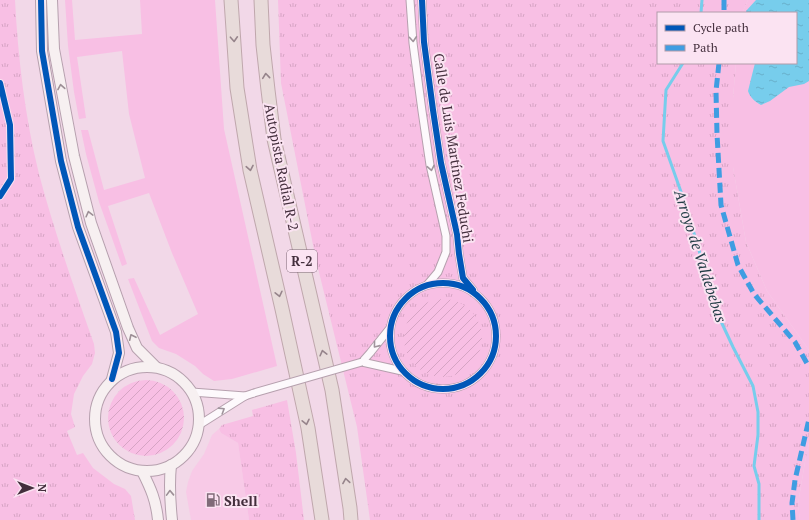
<svg xmlns="http://www.w3.org/2000/svg" width="809" height="520" viewBox="0 0 809 520" font-family="'PT Serif',serif">
  <style>
    .built { fill: #f8cae7 }
    .grass { fill: #f8bfe4 }
    .park { fill: url(#park-tufts) }
    .garden { fill: url(#garden-furrows) }
    .water { fill: url(#water-ripples) }
    .lines { fill: none; stroke-linecap: round; stroke-linejoin: round }
    .stream { stroke: #77cdec; stroke-width: 3 }
    .street-casing { stroke: #b6a0ae; stroke-width: 9 }
    .secondary-casing { stroke: #b6a0ae; stroke-width: 12 }
    .highway-casing { stroke: #bfa7ac; stroke-width: 15 }
    .street { stroke: #fdf9fc; stroke-width: 7 }
    .secondary { stroke: #f7f0f1; stroke-width: 10 }
    .highway { stroke: #e8dbda; stroke-width: 13 }
    .street-bridge-casing { stroke: #b6a0ae; stroke-width: 9; stroke-linecap: butt }
    .street-bridge { stroke: #fdf9fc; stroke-width: 7 }
    .quiet { stroke: #3f9de2; stroke-width: 5; stroke-dasharray: 10 5; stroke-linecap: butt }
    .cycleway-casing { stroke: #fbe3f2; stroke-width: 8 }
    .cycleway { stroke: #0057b8; stroke-width: 6 }
    .oneway { stroke: #96848b }
    .oneway2 { stroke: #a0949c }
    .oneway3 { stroke: #9d8f96 }
    .labels { text-anchor: middle; dominant-baseline: central; stroke-width: 4; stroke-linejoin: round; paint-order: stroke }
    .shield { fill: #fbe3f2; stroke: #7a6473; stroke-width: 1 }
    .shield-label { font-size: 13px; font-weight: bold; fill: #432e3c }
    .street-label { font-size: 14px; fill: #432e3c; stroke: #fbe3f2 }
    .poi-label { font-size: 14px; font-weight: bold; fill: #432e3c; stroke: #fbe3f2; text-anchor: start }
    .water-label { font-size: 15px; font-style: italic; fill: #223d46; stroke: #fbe3f2 }
  </style>
  <defs>
    <pattern id="park-tufts" width="24" height="20" patternUnits="userSpaceOnUse"><rect width="24" height="20" fill="#f8bfe4"/><path d="M3 7l-1-3M5 7V3M7 7l1-3M15 17l-1-3M17 17v-4M19 17l1-3" fill="none" stroke="#d6a4c4"/></pattern>
    <pattern id="garden-furrows" width="10" height="10" patternUnits="userSpaceOnUse"><rect width="10" height="10" fill="#f8bfe4"/><path d="M-1 1l2-2M0 10L10 0M9 11l2-2" fill="none" stroke="#d6a4c4"/></pattern>
    <pattern id="water-ripples" width="26" height="14" patternUnits="userSpaceOnUse"><rect width="26" height="14" fill="#77cdec"/><path d="M2 4q2-2 4 0t4 0M15 11q2-2 4 0t4 0" fill="none" stroke="#68b0cb"/></pattern>
  </defs>
  <rect width="100%" height="100%" fill="#f2d8e8"/>
  <!-- built -->
  <path class="built" d="M219 429 221 433 238 443 249 520H191L186 492 188 482 192 471 204 454 212 435Z"/>
  <!-- grass -->
  <g class="grass">
    <path d="M65 0H72L75 40 142 34 140 0H215L224 129 277 366 232 379 214 381 203 374 195 366 176 354 159 348 152 341 128 279 134 278 160 335 198 314 172 253 149 193 108 206 127 264 122 266 99 202 86 154 81 130H88L104 190 145 178 129 114 122 51 77 57 86 118 79 119 74 92 68 46Z"/>
    <path d="M748 0H809V350L767 291 746 242 733 167V98L736 63H796V13H742Z"/>
    <path d="M809 443V520H800L798 504 805 462Z"/>
  </g>
  <!-- park -->
  <g class="park">
    <path d="M0 0H15C18 58 25 117 39 174 54 231 74 287 94 344L95 353 92 364 83 376 74 394 71 414 75 427 67 431 77 455 83 453 93 468 114 484 125 489 131 496 135 520H0Z"/>
    <path d="M278 0H748L742 13H658V63H736L733 98V167L746 242 767 291 809 350V443L805 462 798 504 800 520H370L357 427 316 260 281 83Z"/>
    <path d="M287 400 296 453 304 520H249L238 443 221 433 219 429 222 425 253 416 252 410Z"/>
  </g>
  <!-- garden -->
  <g class="garden">
    <circle cx="443" cy="338" r="39"/>
    <circle cx="146" cy="418" r="38"/>
  </g>
  <!-- water -->
  <path class="water" d="M756 0H809V81L804 84 789 87 770 101 761 105C754 101 750 97 748 91L755 63H796V13H746V11Z"/>
  <g class="lines">
    <!-- stream -->
    <g class="stream">
      <path d="M701 13 702 0"/>
      <path d="M683 63 666 90 663 141 686 206 718 315 733 347 753 386 758 412V435L754 466 759 484V520"/>
    </g>
    <defs>
      <g id="street">
        <path d="M410 0 413 43 422 111 430 165 446 236V252L438 272 427 285"/>
        <path d="M422 0 424 42 433 110 441 163 457 234 459 254 463 278 473 290"/>
        <circle cx="443" cy="336" r="53"/>
        <path d="M362 362 370 353 390 328"/>
        <path d="M362 362 402 371"/>
        <path d="M192 392 245 396"/>
        <path d="M199 425 245 396 254 393"/>
      </g>
      <g id="secondary">
        <path d="M41 0 42 51 61 161 78 227 116 332 119 353 112 379"/>
        <path d="M52 0 54 49 74 156 91 223 128 328 137 348 156 367"/>
        <circle cx="147" cy="419" r="52"/>
        <path d="M171 465C169 484 170 501 172 520"/>
        <path d="M142 471C151 489 156 500 158 520"/>
      </g>
      <g id="highway">
        <path d="M231 0 237 88 250 170 282 309 308 428 322 520"/>
        <path d="M261 0 263 45 268 90 274 139 332 390 350 508 351 520"/>
      </g>
    </defs>
    <!-- street casing -->
    <use href="#street" class="street-casing"/>
    <!-- secondary casing -->
    <use href="#secondary" class="secondary-casing"/>
    <!-- highway casing -->
    <use href="#highway" class="highway-casing"/>
    <!-- street -->
    <use href="#street" class="street"/>
    <!-- secondary -->
    <use href="#secondary" class="secondary"/>
    <!-- highway -->
    <use href="#highway" class="highway"/>
    <defs>
      <path id="street-bridge" d="M254 393 362 362"/>
    </defs>
    <!-- street-bridge casing -->
    <use href="#street-bridge" class="street-bridge-casing"/>
    <!-- street-bridge -->
    <use href="#street-bridge" class="street-bridge"/>
    <!-- quiet -->
    <g class="quiet">
      <path d="M724 0V13"/>
      <path d="M719 63 716 91 717 134 721 205 738 265 754 294 795 342 809 367"/>
      <path d="M793 520 792 503 795 480 809 419"/>
    </g>
    <defs>
      <g id="cycleway">
        <path d="M41 0 42 51 61 161 78 227 116 332 119 353 112 379"/>
        <path d="M422 0 424 42 433 110 441 163 457 234 459 254 463 278 473 290"/>
        <path d="M0 83 10 125 11 179 0 196"/>
        <circle cx="443" cy="336" r="53"/>
      </g>
    </defs>
    <!-- cycleway casing -->
    <use href="#cycleway" class="cycleway-casing"/>
    <!-- cycleway -->
    <use href="#cycleway" class="cycleway"/>
  </g>
  <!-- one-way arrows -->
  <defs><path id="oneway-chevron" d="M-2-3.5L2.5 0L-2 3.5" fill="none" stroke-width="1.6" stroke-linecap="round" stroke-linejoin="round"/></defs>
  <g class="oneway">
    <use href="#oneway-chevron" transform="translate(234 39) rotate(87)"/>
    <use href="#oneway-chevron" transform="translate(266 76) rotate(-96)"/>
    <use href="#oneway-chevron" transform="translate(250 168) rotate(79)"/>
    <use href="#oneway-chevron" transform="translate(279 294) rotate(77)"/>
    <use href="#oneway-chevron" transform="translate(323 353) rotate(-104)"/>
    <use href="#oneway-chevron" transform="translate(306 422) rotate(78)"/>
    <use href="#oneway-chevron" transform="translate(346 481) rotate(-99)"/>
  </g>
  <g class="oneway2">
    <use href="#oneway-chevron" transform="translate(413 39) rotate(86)"/>
    <use href="#oneway-chevron" transform="translate(431 168) rotate(79)"/>
    <use href="#oneway-chevron" transform="translate(376 345) rotate(129)"/>
    <use href="#oneway-chevron" transform="translate(222 410) rotate(-32)"/>
  </g>
  <g class="oneway3">
    <use href="#oneway-chevron" transform="translate(61 87) rotate(-100)"/>
    <use href="#oneway-chevron" transform="translate(89 214) rotate(-104)"/>
    <use href="#oneway-chevron" transform="translate(132 337) rotate(-115)"/>
    <use href="#oneway-chevron" transform="translate(170 493) rotate(-92)"/>
  </g>
  <!-- icons -->
  <defs>
    <symbol id="fuel-bare" viewBox="-9 -9 18 18"><path d="M-5.5-6h7V0h2V4h1.3V-2.5L3-4.5l.8-.8L6-3V5H2.5V1h-1V6h-7ZM-4.2-4.7v3.2H.2V-4.7Z" fill="#806a78" stroke="#fbe3f2" stroke-width="2.5" paint-order="stroke"/></symbol>
  </defs>
  <g fill-rule="evenodd">
    <use href="#fuel-bare" x="203" y="490" width="20" height="20"/>
  </g>
  <g class="labels">
    <!-- shield labels -->
    <rect class="shield" x="287" y="250" width="30" height="22" rx="3"/>
    <g class="shield-label">
      <text x="302" y="261">R-2</text>
    </g>
    <!-- street labels -->
    <g class="street-label">
      <text transform="translate(454 148) rotate(81)">Calle de Luis Martínez Feduchi</text>
      <text transform="translate(282 167) rotate(79)">Autopista Radial R-2</text>
    </g>
    <!-- poi labels -->
    <g class="poi-label">
      <text x="224" y="500">Shell</text>
    </g>
    <!-- water labels -->
    <g class="water-label">
      <text transform="translate(701 256) rotate(72)">Arroyo de Valdebebas</text>
    </g>
  </g>
  <!-- legend -->
  <rect x="657" y="12" width="140" height="52" fill="#fbe3f2" stroke="#b19ba9"/>
  <rect x="665" y="25" width="20" height="6" fill="#0057b8" stroke="#b19ba9"/>
  <text x="693" y="32" font-size="12" fill="#432e3c">Cycle path</text>
  <rect x="665" y="45" width="20" height="6" fill="#3f9de2" stroke="#b19ba9"/>
  <text x="693" y="52" font-size="12" fill="#432e3c">Path</text>
  <!-- north arrow -->
  <g transform="translate(32 488) rotate(90)" stroke="#fbe3f2" stroke-width="3" paint-order="stroke">
  <path d="M0-3L7 15L0 10L-7 15Z" fill="#432e3c"/>
  <text y="-6" font-size="11" font-weight="bold" text-anchor="middle" fill="#432e3c">N</text>
  </g>
</svg>
